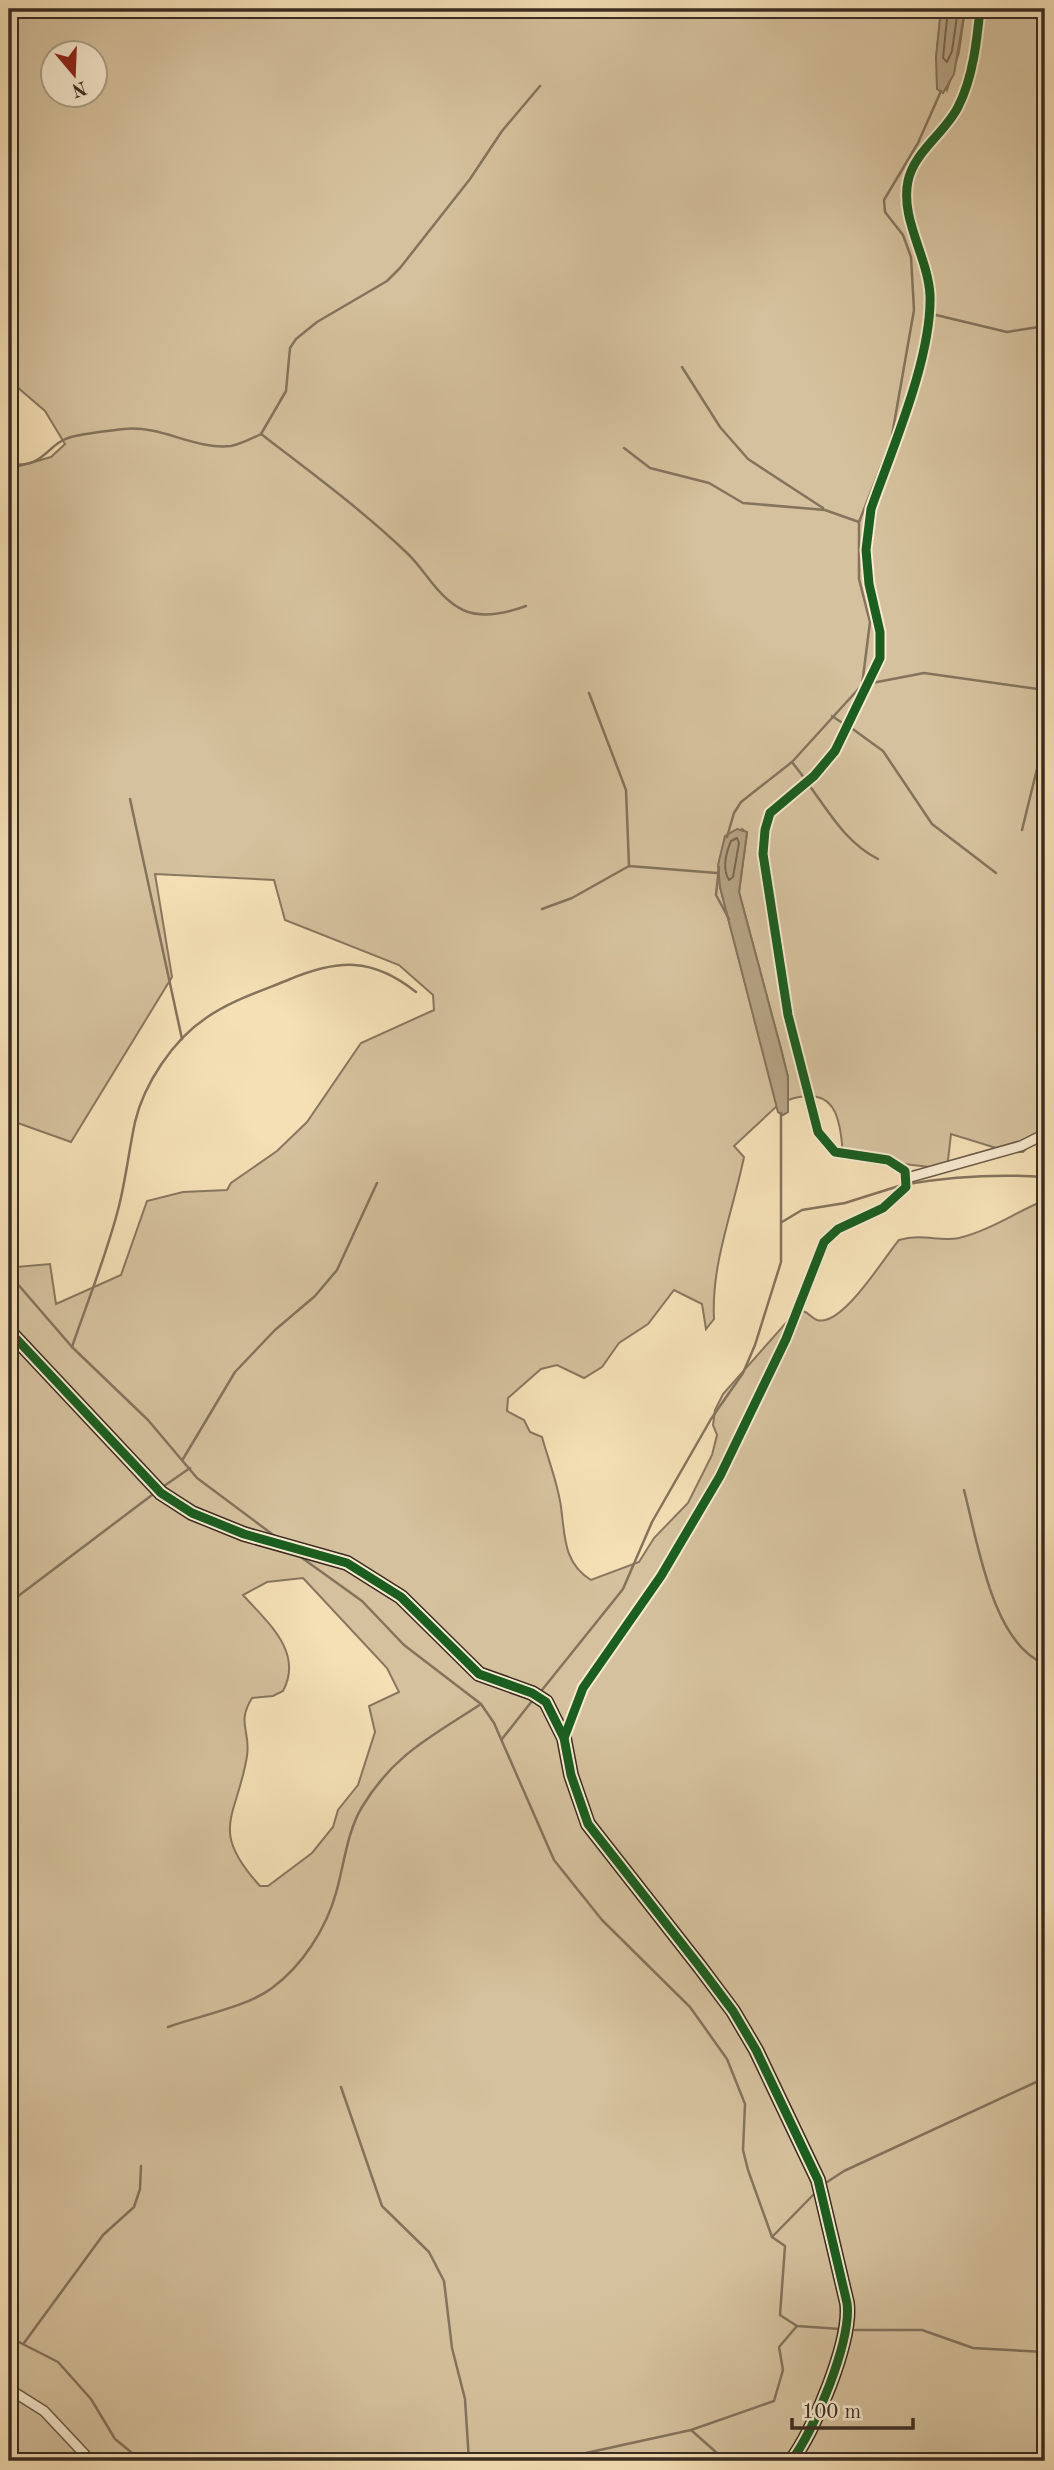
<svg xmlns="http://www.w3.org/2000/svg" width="1054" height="2470" viewBox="0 0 1054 2470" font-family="'Old Standard TT',serif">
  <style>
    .green { fill: #d5c19d; stroke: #887660; stroke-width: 2; fill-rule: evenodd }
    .water { fill: #b5a384; stroke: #84735d; stroke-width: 2 }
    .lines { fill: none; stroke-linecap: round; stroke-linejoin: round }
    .shore { stroke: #786853; stroke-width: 2 }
    .stream { stroke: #84735d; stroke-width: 2.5 }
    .street-casing { stroke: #695947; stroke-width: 12 }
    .secondary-casing { stroke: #3a2c22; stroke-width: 16 }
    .street { stroke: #f8ebd0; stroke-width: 9 }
    .secondary { stroke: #f8ebd0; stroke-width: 12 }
    .cycleway-casing { stroke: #f8ebd0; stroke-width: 13 }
    .cycleway { stroke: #1b5e20; stroke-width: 9 }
  </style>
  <rect width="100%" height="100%" fill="#f5e0b6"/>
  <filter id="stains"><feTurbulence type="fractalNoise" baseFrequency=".00286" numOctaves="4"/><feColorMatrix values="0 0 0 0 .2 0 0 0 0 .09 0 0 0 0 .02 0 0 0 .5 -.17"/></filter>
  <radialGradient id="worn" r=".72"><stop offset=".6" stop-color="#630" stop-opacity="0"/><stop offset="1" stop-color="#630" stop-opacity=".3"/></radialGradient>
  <!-- green -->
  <path class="green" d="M9 9H941L936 60 947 90 959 52 965 9H1045V1130L1023 1152 1006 1151 951 1134 947 1169 843 1157C841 1117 835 1084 788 1100V1077L781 1049 739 892 747 833 742 829 720 887 777 1106 734 1146 744 1157C733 1211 711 1264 714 1319L706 1329 702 1304 674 1290 648 1324 619 1343 602 1367 584 1378 557 1365 541 1369 508 1398 507 1411 524 1420 530 1432 542 1437C548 1459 558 1484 561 1507 565 1535 563 1563 591 1580L639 1562 654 1538 688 1503 712 1455 717 1435 713 1425 715 1410 723 1394 792 1316 803 1311C809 1313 812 1318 817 1320 842 1328 885 1256 899 1240 923 1233 939 1242 959 1238 989 1231 1016 1212 1045 1200V2461H9V1244L16 1267 50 1264 56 1304 121 1275 147 1201 183 1192 227 1190 231 1183 277 1151 307 1122 361 1043 434 1010 433 995 399 965 285 920 274 880 155 874 172 977 71 1142 15 1122 9 1137V469L51 457 65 444 45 411 9 380ZM52 52H94V94H52ZM303 1578 387 1668 399 1692 369 1706 375 1732 358 1785 338 1810 333 1827 312 1853 268 1886H260C208 1829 237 1818 247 1756 251 1730 236 1724 252 1698L273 1696 283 1691C304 1652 267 1622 243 1595L267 1582Z"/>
  <!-- water -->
  <g class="water">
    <path d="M941 9H965L954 74 943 93 937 89 936 57Z"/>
    <path d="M737 829 747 832 739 892 781 1049 788 1077V1112L783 1115 778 1112 720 887 718 865 725 836Z"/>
  </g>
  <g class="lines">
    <!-- shore -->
    <g class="shore">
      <path d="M948 9 943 58 947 62 952 51 958 9"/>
      <path d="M737 838 739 843 733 877 729 880C722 869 726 853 731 841Z"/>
    </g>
    <!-- stream -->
    <g class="stream">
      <path d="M961 14 976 9"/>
      <path d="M932 314 1007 332 1045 326"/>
      <path d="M682 367 720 427 748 459 823 508"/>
      <path d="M261 434C311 472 362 510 407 553 426 571 438 598 463 610 483 619 507 613 526 606"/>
      <path d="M624 448 650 468 709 483 743 503 825 510 859 522"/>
      <path d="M9 464C45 469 46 444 71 437 87 433 107 431 124 429 162 425 194 450 231 446 241 444 251 439 261 434L286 391 290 348 296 339 317 322 387 281 400 268 470 179 502 131 540 86"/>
      <path d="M872 683 924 673 1045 690"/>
      <path d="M589 693 626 790 629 866"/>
      <path d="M832 716 844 724"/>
      <path d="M850 727 883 751 932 824 996 873"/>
      <path d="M792 762 805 779"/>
      <path d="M809 785C829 812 846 843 878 859"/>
      <path d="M130 799 182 1039"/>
      <path d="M1022 830 1037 769 1045 690"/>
      <path d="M727 837 734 813 741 802 792 762 862 685 870 622 859 579V522L891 441 914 310 911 257 903 235 885 212 884 200 918 143 941 91"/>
      <path d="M719 867 716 895 729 919"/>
      <path d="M542 909 572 898 629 866 717 873"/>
      <path d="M908 1184C955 1176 998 1174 1045 1177"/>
      <path d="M782 1222 802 1210 845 1203 902 1185"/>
      <path d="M9 1274 72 1347 148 1420 197 1478 276 1537"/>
      <path d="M72 1347C88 1300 107 1254 119 1206 126 1178 129 1150 135 1122 144 1084 173 1040 206 1018 230 1001 261 991 288 980 338 959 372 957 416 992"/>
      <path d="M183 1459 235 1372 275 1330 315 1296 337 1270 377 1183"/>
      <path d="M164 1486 190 1468"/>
      <path d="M964 1490C977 1539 992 1644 1045 1664"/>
      <path d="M298 1555 362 1601 404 1645 481 1704 494 1723 554 1860 602 1920 690 2007 727 2059 745 2104 743 2150 748 2170 772 2237 785 2246 780 2315 797 2326 840 2329"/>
      <path d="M9 1603 152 1495"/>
      <path d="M542 1690 623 1589 652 1522 711 1419 743 1373 755 1345 781 1262V1113"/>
      <path d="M502 1739 532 1701"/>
      <path d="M168 2027C198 2016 247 2007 272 1988 302 1966 326 1929 336 1893 344 1865 347 1832 362 1807 394 1754 431 1737 481 1704"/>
      <path d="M341 2087 382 2206 429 2252 444 2281 452 2348 465 2399 469 2461"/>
      <path d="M824 2184 844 2171 1045 2078"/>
      <path d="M772 2237 815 2193"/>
      <path d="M855 2330H922L973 2348 1045 2352"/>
      <path d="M9 2337 58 2362 91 2399 115 2439 142 2461"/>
      <path d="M24 2343 103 2235 134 2207 140 2189 141 2166"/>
      <path d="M691 2430 726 2461"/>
      <path d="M573 2461 586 2453 691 2430 774 2401 783 2370 779 2347 797 2326"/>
    </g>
    <defs>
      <g id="street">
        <path d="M907 1178 1021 1146 1045 1134"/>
        <path d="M564 1738 583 1688 661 1576 720 1476 786 1339 824 1242 838 1229 883 1208 906 1187 905 1171 888 1160 835 1152 818 1132 788 1015 763 854 765 830 770 813 814 776 835 751 880 658V632L869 584 866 550 871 509C892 449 932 358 930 295 928 257 900 219 908 181 914 152 945 133 958 107 973 78 977 40 980 9"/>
        <path d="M9 2389 44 2411 91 2461"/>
      </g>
      <path id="secondary" d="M9 1331 161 1493 192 1513 244 1534 347 1563 401 1597 479 1674 532 1693 546 1702 564 1738 571 1775 588 1824 700 1967 733 2011 756 2050 818 2180 847 2303C852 2340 814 2432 791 2461"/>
    </defs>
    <!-- street casing -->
    <use href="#street" class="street-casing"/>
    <!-- secondary casing -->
    <use href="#secondary" class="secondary-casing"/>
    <!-- street -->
    <use href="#street" class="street"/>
    <!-- secondary -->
    <use href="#secondary" class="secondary"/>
    <defs>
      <g id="cycleway">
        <path d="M9 1331 161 1493 192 1513 244 1534 347 1563 401 1597 479 1674 532 1693 546 1702 564 1738 571 1775 588 1824 700 1967 733 2011 756 2050 818 2180 847 2303C852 2340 814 2432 791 2461"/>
        <path d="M564 1738 583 1688 661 1576 720 1476 786 1339 824 1242 838 1229 883 1208 906 1187 905 1171 888 1160 835 1152 818 1132 788 1015 763 854 765 830 770 813 814 776 835 751 880 658V632L869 584 866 550 871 509C892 449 932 358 930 295 928 257 900 219 908 181 914 152 945 133 958 107 973 78 977 40 980 9"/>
      </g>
    </defs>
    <!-- cycleway casing -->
    <use href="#cycleway" class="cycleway-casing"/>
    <!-- cycleway -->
    <use href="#cycleway" class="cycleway"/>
  </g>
  <!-- margin -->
  <rect width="1054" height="2470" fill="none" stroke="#f5e0b6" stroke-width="35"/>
  <rect x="10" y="10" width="1033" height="2449" fill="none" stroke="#3a2c22" stroke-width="3.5"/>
  <rect x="18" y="18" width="1019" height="2435" fill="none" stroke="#3a2c22" stroke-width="2"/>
  <!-- north arrow -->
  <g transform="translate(74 74) rotate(161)"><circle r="33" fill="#f8ebd0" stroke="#ac9f8a" stroke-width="2"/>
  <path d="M0-5L12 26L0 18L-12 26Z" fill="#8f2418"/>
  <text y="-10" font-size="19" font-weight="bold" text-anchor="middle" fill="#3a2c22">N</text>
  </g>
  <!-- scale -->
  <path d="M792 2418v10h121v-10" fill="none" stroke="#3a2c22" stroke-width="3.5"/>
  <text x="802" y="2418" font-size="21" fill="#3a2c22" stroke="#f8ebd0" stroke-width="5" paint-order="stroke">100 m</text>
  <rect width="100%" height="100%" filter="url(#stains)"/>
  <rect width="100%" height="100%" fill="url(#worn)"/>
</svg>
